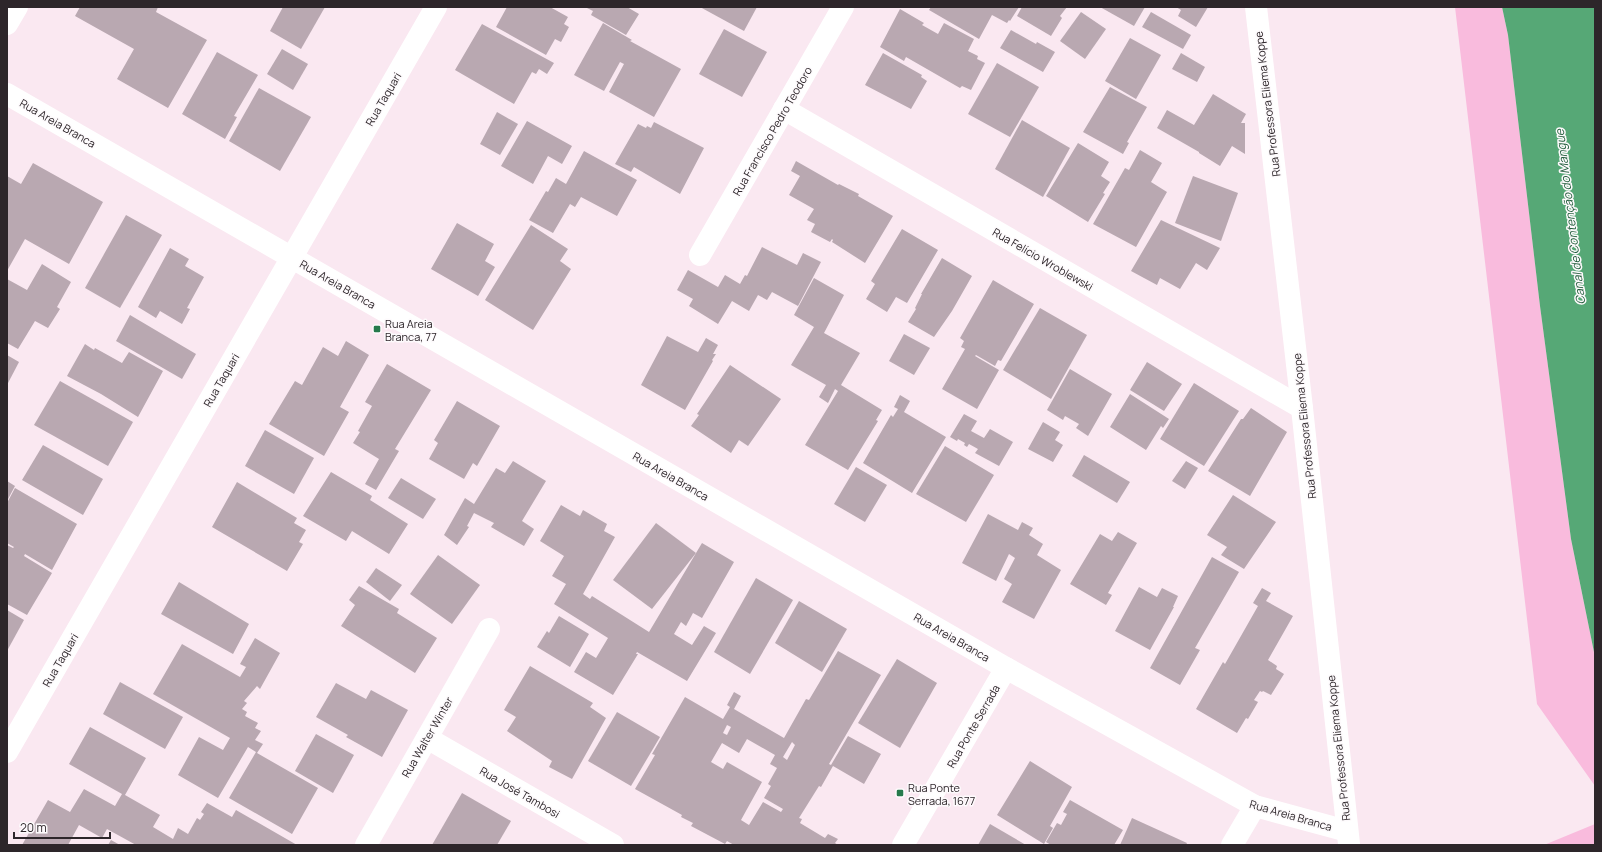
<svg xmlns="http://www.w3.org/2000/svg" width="1602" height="852" viewBox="0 0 1602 852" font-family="Manrope,sans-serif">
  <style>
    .green { fill: #f9bbdd }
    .water { fill: #56a876 }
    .building { fill: #b9a8b1; fill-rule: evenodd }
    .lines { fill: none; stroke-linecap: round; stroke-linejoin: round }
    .minor { stroke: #fff; stroke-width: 22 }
    .poi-dot { fill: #267a4c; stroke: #fdfafc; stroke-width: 1.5 }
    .labels { text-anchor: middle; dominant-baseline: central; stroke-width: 3; stroke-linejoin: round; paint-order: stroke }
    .street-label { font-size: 11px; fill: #2d262a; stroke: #fdfafc }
    .poi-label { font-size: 11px; fill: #2d262a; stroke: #fdfafc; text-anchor: start }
    .water-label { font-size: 12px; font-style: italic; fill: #225e3c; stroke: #fdfafc }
  </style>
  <rect width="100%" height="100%" fill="#fae8f1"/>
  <!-- green -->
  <g class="green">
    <path d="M1455 7H1502L1508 35 1540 306 1571 539 1595 657V786L1537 704Z"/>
    <path d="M1595 824V845H1544Z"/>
  </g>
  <!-- water -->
  <path class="water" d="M1502 7H1595V657L1571 539 1540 306 1508 35Z"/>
  <!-- building -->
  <g class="building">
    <path d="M80 7H158L156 12 207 40 168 108 117 79 134 49 75 16Z"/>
    <path d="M283 7H325L301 49 270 31Z"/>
    <path d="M507 7H550L568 17 564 24 569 27 561 42 555 39 546 55 496 27Z"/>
    <path d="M585 7H627L639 14 626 35 591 15 593 11Z"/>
    <path d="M700 7H757L744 31Z"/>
    <path d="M931 7H1019L1010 21 1009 20 1007 23 992 15 979 39 929 10Z"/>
    <path d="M1022 7H1067L1060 16 1062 18 1051 36 1017 16Z"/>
    <path d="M1100 7H1145L1134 26Z"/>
    <path d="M1176 7H1208L1196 27 1178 16 1181 10Z"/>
    <path d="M900 9 924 23 922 25 938 34 944 23 974 39 968 51 978 56 977 59 985 63 971 90 962 86 960 88 906 57 904 61 880 47Z"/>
    <path d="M1081 12 1106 29 1085 59 1060 41Z"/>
    <path d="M1151 12 1191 35 1183 49 1142 27Z"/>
    <path d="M603 23 632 40 630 41 681 69 654 117 609 92 624 64 620 62 604 91 574 75Z"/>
    <path d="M482 24 554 63 547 74 539 69 536 74 532 72 514 104 455 70Z"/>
    <path d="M724 29 767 52 742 97 699 74Z"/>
    <path d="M1011 30 1036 44 1037 42 1055 52 1043 72 1000 48Z"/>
    <path d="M1130 38 1161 55 1136 99 1105 81Z"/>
    <path d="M282 49 308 64 293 90 267 74Z"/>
    <path d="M217 52 258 75 234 116 237 117 225 139 182 114Z"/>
    <path d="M883 53 922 75 921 77 927 81 911 109 865 85Z"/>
    <path d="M1181 53 1205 67 1197 82 1172 69Z"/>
    <path d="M997 63 1039 87 1010 137 968 114Z"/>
    <path d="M1110 87 1147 107 1127 142 1129 143 1123 154 1083 132Z"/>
    <path d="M259 88 311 117 280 171 229 141Z"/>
    <path d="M1213 94 1246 114 1241 123H1245V154L1232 146 1220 166 1199 153V152L1157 128 1167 110 1194 125Z"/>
    <path d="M497 112 518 124 500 155 480 144Z"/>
    <path d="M1022 120 1070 148 1043 197 995 169Z"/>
    <path d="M527 121 572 146 562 164 548 156 533 184 501 166Z"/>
    <path d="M654 122 704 148 680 194 634 167 631 172 615 164 638 124 646 128 647 126 651 128Z"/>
    <path d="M1078 143 1109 162 1101 176 1110 182 1103 193 1105 194 1088 222 1046 196Z"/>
    <path d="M1140 150 1162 163 1151 182 1167 192 1136 247 1093 224 1125 168 1129 170Z"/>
    <path d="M584 151 637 180 617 216 581 197 575 207 570 204 553 233 529 220 546 191 548 192 556 178 566 184Z"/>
    <path d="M796 161 838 185 839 184 859 194 858 196 893 216 865 263 832 242 833 240 832 239 830 242 811 232 815 224 807 220 814 209 789 195 800 176 791 171Z"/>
    <path d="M33 163 103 202 69 264 25 239 7 271V176L21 184Z"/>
    <path d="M1193 176 1238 193 1221 241 1175 223Z"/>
    <path d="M126 215 162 235 120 308 85 288Z"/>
    <path d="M1161 220 1220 248 1207 270 1196 263 1180 289 1160 278 1157 285 1131 271Z"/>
    <path d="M457 223 494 244 485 261 495 267 478 296 431 269Z"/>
    <path d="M531 225 568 249 560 261 571 269 533 330 485 300Z"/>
    <path d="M902 229 938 250 907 303 896 297 887 312 866 299 875 284 871 281Z"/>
    <path d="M762 247 797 265 803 253 821 262 798 306 772 292 767 300 758 295 749 311 732 301 718 324 689 306 693 299 677 290 688 270 718 287 725 275 740 284 745 275 747 276Z"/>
    <path d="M170 248 189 259 185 266 204 277 187 308 190 309 182 324 160 311 156 318 138 307Z"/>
    <path d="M942 258 972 276 952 311 934 337 908 322 916 309 915 308 922 294H921Z"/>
    <path d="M42 264 71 282 57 307 60 309 48 328 35 321 18 349 7 343V279L27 290Z"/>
    <path d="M814 278 844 295 824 333 860 353 841 385 882 410 876 420 878 421 848 470 805 445 838 391 835 389 828 403 819 397 826 385 791 365 814 327 794 315Z"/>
    <path d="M993 280 1034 304 1001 361 998 360 995 366 976 355 975 356 999 370 977 409 942 389 965 349 961 347 964 341 960 338Z"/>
    <path d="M1040 308 1087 335 1051 399 1003 370Z"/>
    <path d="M130 315 196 354 182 379 116 341Z"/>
    <path d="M904 334 930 348 914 375 889 361Z"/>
    <path d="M667 336 698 352 706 338 718 345 713 354H716L712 360 713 361 685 410 641 385Z"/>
    <path d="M346 341 369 355 340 407 349 412 324 456 269 424 295 381 302 385 323 347 338 356Z"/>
    <path d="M85 344 94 350 95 348 122 363 129 352 163 371 138 417 101 394 67 376Z"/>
    <path d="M7 355 19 362 7 385Z"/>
    <path d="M1147 362 1182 384 1164 411 1130 390Z"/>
    <path d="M387 364 431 390 395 449 399 451 376 490 365 484 379 459 353 443 360 432 358 431 372 406 365 402Z"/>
    <path d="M730 365 781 399 748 446 739 440 731 453 691 426 699 415 697 414Z"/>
    <path d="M1070 369 1112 394 1088 436 1076 428 1079 424 1065 416 1063 420 1047 410Z"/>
    <path d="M60 381 133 422 108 466 34 425Z"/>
    <path d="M1194 383 1239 411 1204 466 1160 439Z"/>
    <path d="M1130 394 1169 419 1163 428 1161 426 1146 450 1110 427Z"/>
    <path d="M900 395 910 401 904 412 946 437 912 493 863 463 891 415 893 417 898 409 894 407Z"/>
    <path d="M457 401 500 426 477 466 473 463 464 479 429 459 438 443 434 440Z"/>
    <path d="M1251 408 1287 432 1250 496 1208 471 1241 419H1243Z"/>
    <path d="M964 414 977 421 971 431 984 438 990 429 1013 442 999 466 975 453 978 449 969 444 967 447 964 445 965 443 958 439 957 441 950 437Z"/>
    <path d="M1043 422 1060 432 1055 440 1063 445 1053 462 1028 449Z"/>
    <path d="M265 430 314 458 294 494 245 466Z"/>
    <path d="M43 445 103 479 83 515 22 480Z"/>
    <path d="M945 446 994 475 966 522 916 494Z"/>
    <path d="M1084 455 1130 482 1117 503 1072 476Z"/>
    <path d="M513 461 546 481 522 521 534 529 524 546 491 527 494 523 474 513 467 526 469 527 457 545 444 535 465 498 474 504 496 468 505 473Z"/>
    <path d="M1186 461 1198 468 1185 489 1172 481Z"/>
    <path d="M856 467 887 485 865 522 834 504Z"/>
    <path d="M331 472 372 496 370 500 408 524 389 554 352 531 346 541 303 516Z"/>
    <path d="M401 478 436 499 423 519 388 498Z"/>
    <path d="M7 481 15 486 7 501Z"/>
    <path d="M237 482 297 518 294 523 306 530 299 542 303 544 287 571 212 527Z"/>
    <path d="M15 488 77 524 52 570 25 554 24 556 52 573 27 615 7 604V545L13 548 14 547 7 543V503Z"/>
    <path d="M1233 495 1276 522 1244 569 1221 555 1227 547 1207 535Z"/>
    <path d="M561 505 580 516 583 510 607 524 604 531 615 537 583 594 590 599 592 596 649 632 702 543 734 562 702 618 693 613 686 626 681 622 674 634 692 645 704 626 716 633 687 681 637 652 636 654H638L613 695 574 672 586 652 596 658 608 638 554 604 566 584 552 576 564 556 540 541Z"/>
    <path d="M988 514 1018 530 1022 522 1033 528 1029 535 1043 544 1037 555 1061 570 1034 619 1002 602 1012 584 1004 579 1015 558 1009 554 996 581 962 563Z"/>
    <path d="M656 523 696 553 652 609 613 580Z"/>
    <path d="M1118 532 1137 543 1108 593 1112 595 1106 605 1070 584 1100 534 1112 541Z"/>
    <path d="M438 555 480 585 452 624 410 594Z"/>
    <path d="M1212 557 1239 572 1195 648 1200 650 1180 685 1150 668Z"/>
    <path d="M376 568 402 585 390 601 366 582Z"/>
    <path d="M756 578 793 600 750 674 714 652Z"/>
    <path d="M179 582 249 624 233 654 161 614Z"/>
    <path d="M359 586 399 609 397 613 437 638 415 673 341 626 355 605 349 600Z"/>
    <path d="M1139 587 1157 597 1162 588 1178 596 1173 607H1174L1150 650 1115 631Z"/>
    <path d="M1262 588 1271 593 1266 601 1293 616 1268 660 1277 666 1276 669 1284 674 1271 695 1263 691 1262 692 1260 691 1254 700 1258 702 1248 719 1246 718 1237 733 1196 709 1223 662 1225 664 1258 606 1253 603Z"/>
    <path d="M799 601 847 629 822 672 775 643Z"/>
    <path d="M7 610 24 620 7 651Z"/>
    <path d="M559 616 589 634 570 667 537 647 547 631 549 633Z"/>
    <path d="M255 638 280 653 260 689 257 686 244 701 247 703 242 709 247 712 245 716 258 723 255 728 261 731 255 740 263 744 257 753 318 788 292 834 229 798 256 752 248 747 218 798 178 775 199 737 223 750 230 738 153 694 182 644 240 677 246 667 240 664Z"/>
    <path d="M838 651 881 675 829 764 831 765 848 736 881 754 864 784 833 766 821 787 819 786 799 818 802 819 800 823 825 838 828 834 838 839 835 843 838 845H734L727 841 725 844 691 826 693 823 681 817 682 815 635 789 655 755 652 754 685 697 723 719 730 707 727 705 734 692 741 696 734 709 784 738 806 699 809 700ZM727 725 731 727 727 735 723 733ZM747 739 775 755 770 764 777 768 768 784 771 786 764 798 783 809 781 812 763 802 749 825 741 820 762 782 727 762 723 769 711 762 722 743 739 753ZM792 742 795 745 787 760 783 757Z"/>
    <path d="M897 659 937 683 900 748 858 723Z"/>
    <path d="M530 666 593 703 590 707 606 718 572 779 549 767 552 761 507 731 516 717 504 710Z"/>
    <path d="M120 682 183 717 165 749 103 714Z"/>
    <path d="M336 683 366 699 371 690 408 710 382 757 346 737 348 735 316 717Z"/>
    <path d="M617 712 660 737 631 786 588 761Z"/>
    <path d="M90 727 146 758 125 795 160 815 153 827 173 839 178 828 188 834 197 818 200 820 204 814 201 812 207 803 232 817 236 810 297 845H136L107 829 102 838 79 825 68 845H22L48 800 70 812 84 789 115 806 122 794 69 764Z"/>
    <path d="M316 734 354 755 333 793 295 771Z"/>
    <path d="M1030 761 1072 787 1050 826 1053 828 1044 844 997 815Z"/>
    <path d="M462 793 511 821 497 845H432Z"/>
    <path d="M1070 800 1123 830 1114 845H1051L1046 842 1057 823 1061 825 1067 814 1063 812Z"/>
    <path d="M1132 818 1187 843 1186 845H1120Z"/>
    <path d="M990 824 1026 845H978Z"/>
    <path d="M111 840 120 845H108Z"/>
  </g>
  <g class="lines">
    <!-- minor -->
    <g class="minor">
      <path d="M1256 7 1302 408 1349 844"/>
      <path d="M7 24 17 7"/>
      <path d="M7 94 1006 668 1255 806 1347 831"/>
      <path d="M784 109 1302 408"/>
      <path d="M700 255 843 7"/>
      <path d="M427 738 613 845"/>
      <path d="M7 752 436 7"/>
      <path d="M366 845 489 629"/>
      <path d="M903 845 1006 668"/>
      <path d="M1232 845 1255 806"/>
    </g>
  </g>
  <!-- markers -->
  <g class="poi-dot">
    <rect x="373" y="325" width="8" height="8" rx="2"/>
    <rect x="896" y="789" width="8" height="8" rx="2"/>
  </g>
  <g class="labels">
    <!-- street labels -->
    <g class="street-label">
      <text transform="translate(383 99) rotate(-60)">Rua Taquari</text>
      <text transform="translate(1267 104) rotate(-97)">Rua Professora Eliema Koppe</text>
      <text transform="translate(58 123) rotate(30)">Rua Areia Branca</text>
      <text transform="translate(772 131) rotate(-60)">Rua Francisco Pedro Teodoro</text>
      <text transform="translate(1043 259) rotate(30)">Rua Felício Wroblewski</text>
      <text transform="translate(338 284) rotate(30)">Rua Areia Branca</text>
      <text transform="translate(221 380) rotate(-60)">Rua Taquari</text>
      <text transform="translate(1304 426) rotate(-96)">Rua Professora Eliema Koppe</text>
      <text transform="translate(671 476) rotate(30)">Rua Areia Branca</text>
      <text transform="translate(952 637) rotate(30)">Rua Areia Branca</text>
      <text transform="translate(60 660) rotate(-60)">Rua Taquari</text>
      <text transform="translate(973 726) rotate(-60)">Rua Ponte Serrada</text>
      <text transform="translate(427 737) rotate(-60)">Rua Walter Winter</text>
      <text transform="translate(1338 748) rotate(-96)">Rua Professora Eliema Koppe</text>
      <text transform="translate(520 792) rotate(30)">Rua José Tambosi</text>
      <text transform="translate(1291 815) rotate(16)">Rua Areia Branca</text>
    </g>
    <!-- poi labels -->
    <g class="poi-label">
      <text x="385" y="323">Rua Areia<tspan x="385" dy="13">Branca, 77</tspan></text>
      <text x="908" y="787">Rua Ponte<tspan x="908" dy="13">Serrada, 1677</tspan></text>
    </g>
    <!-- water labels -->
    <g class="water-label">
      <text transform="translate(1570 217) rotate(-97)">Canal de Contenção do Mangue</text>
    </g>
  </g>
  <!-- border -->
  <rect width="1602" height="852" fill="none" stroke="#2d262a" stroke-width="16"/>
  <!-- scale -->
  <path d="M14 832v6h96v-6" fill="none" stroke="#2d262a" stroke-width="2"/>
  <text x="20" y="832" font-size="12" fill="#2d262a" stroke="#fdfafc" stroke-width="3" paint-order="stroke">20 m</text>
</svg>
